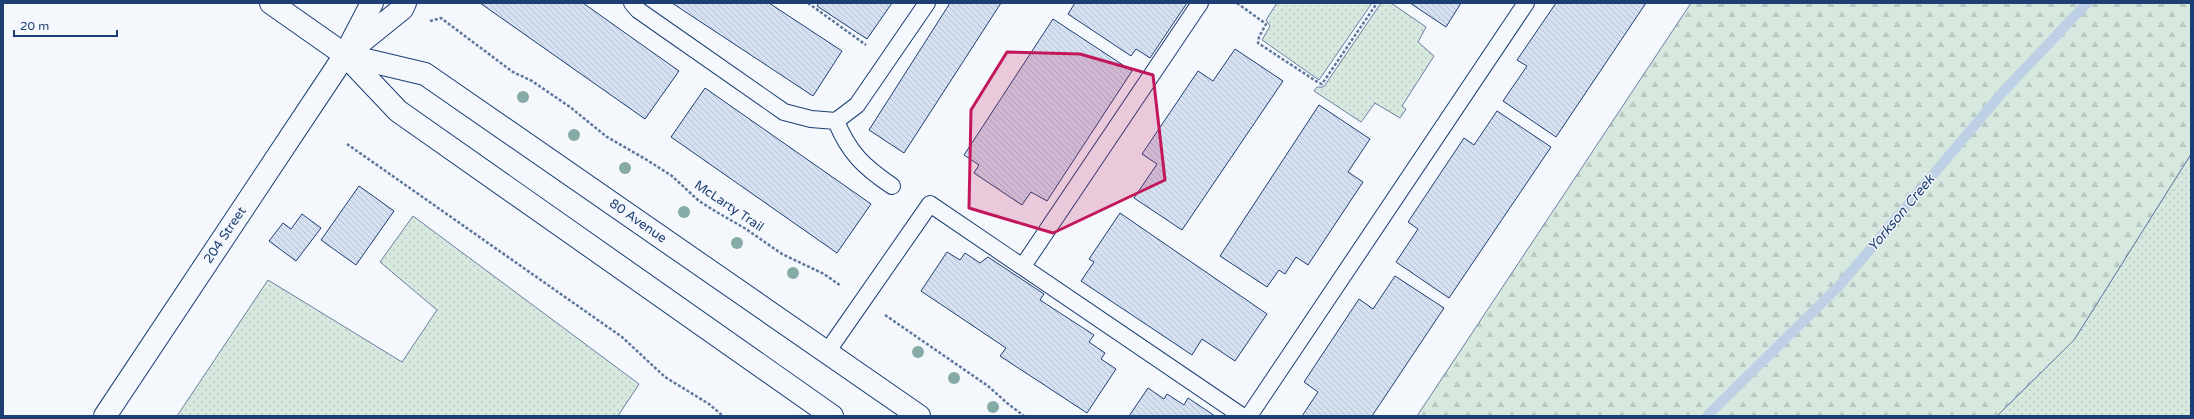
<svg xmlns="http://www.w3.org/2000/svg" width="2194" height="419" viewBox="0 0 2194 419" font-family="'Varela Round',sans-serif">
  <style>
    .grass { fill: url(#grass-dots); stroke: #687fa3 }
    .forest { fill: url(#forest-firs); stroke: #687fa3 }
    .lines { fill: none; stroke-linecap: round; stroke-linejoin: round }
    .stream { stroke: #bed0e5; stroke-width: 10 }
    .building { fill: url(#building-back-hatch); stroke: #1d3f73 }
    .service-casing { stroke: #1d3f73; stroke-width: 18 }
    .minor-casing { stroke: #1d3f73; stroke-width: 24 }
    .tertiary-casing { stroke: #1d3f73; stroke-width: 24 }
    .secondary-casing { stroke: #1d3f73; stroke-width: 24 }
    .path { stroke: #5e769c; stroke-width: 2.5; stroke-dasharray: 3 2; stroke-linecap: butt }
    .service { stroke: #f4f7fb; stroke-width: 16 }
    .minor { stroke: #f4f7fb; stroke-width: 22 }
    .tertiary { stroke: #f4f7fb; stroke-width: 22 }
    .secondary { stroke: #f4f7fb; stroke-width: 22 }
    .tree { fill: #86aba6 }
    .marked { fill: #c2185b; fill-opacity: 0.2; stroke: #c2185b; stroke-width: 3; stroke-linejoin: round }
    .labels { text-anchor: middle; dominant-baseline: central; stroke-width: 3; stroke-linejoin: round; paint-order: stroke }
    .street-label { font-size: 13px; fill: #1d3f73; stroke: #f4f7fb }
    .water-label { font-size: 14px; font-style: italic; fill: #1d3f73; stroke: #f4f7fb }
  </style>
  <defs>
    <pattern id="grass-dots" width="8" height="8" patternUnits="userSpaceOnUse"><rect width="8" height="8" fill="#d7e8df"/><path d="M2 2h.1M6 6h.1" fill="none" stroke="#b8c8c3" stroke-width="1.8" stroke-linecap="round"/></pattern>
    <pattern id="forest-firs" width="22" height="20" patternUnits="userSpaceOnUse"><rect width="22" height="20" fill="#d7e8df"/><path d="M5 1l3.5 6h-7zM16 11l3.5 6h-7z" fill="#b8c8c3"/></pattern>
    <pattern id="building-back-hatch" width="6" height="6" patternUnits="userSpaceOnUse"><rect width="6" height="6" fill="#d5e0f0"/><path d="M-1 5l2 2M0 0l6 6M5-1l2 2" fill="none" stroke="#b6c1d1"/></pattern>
  </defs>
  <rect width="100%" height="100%" fill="#f4f7fb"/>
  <!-- grass -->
  <g class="grass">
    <path d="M1277 3H1372L1319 80 1262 40 1270 26 1266 20Z"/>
    <path d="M1381 3H1391L1426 27 1418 42 1434 56 1402 106 1406 109 1400 118 1375 103 1361 122 1314 91 1317 87H1323L1325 85Z"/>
    <path d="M2191 154V416H1997L2074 340Z"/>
    <path d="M413 216 639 384 618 416H177L268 280 402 362 437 310 380 262Z"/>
  </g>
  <!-- forest -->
  <path class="forest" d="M1691 3H2191V154L2074 340 1997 416H1417Z"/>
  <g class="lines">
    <!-- stream -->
    <path class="stream" d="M1707 416 1840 285 2001 94 2087 3"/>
  </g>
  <!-- building -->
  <g class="building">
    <path d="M480 3H583L679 71 645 119Z"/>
    <path d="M672 3H769L842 51 813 96Z"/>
    <path d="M819 3H892L867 39 817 6Z"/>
    <path d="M950 3H1001L904 153 869 130Z"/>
    <path d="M1075 3H1187L1150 58 1136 49 1131 56 1068 14Z"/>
    <path d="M1410 3H1461L1446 27Z"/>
    <path d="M1556 3H1646L1556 137 1503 101 1527 66 1517 60Z"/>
    <path d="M1053 19 1132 71 1047 201 1031 192 1022 205 974 173 979 165 964 155Z"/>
    <path d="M1235 49 1283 81 1182 230 1134 198 1157 164 1142 154 1198 71 1213 81Z"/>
    <path d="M705 88 871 204 837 253 671 137Z"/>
    <path d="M1319 105 1370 139 1348 172 1363 182 1308 265 1296 257 1285 274 1279 270 1267 287 1220 256Z"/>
    <path d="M1497 111 1551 147 1449 298 1396 262 1418 229 1408 222 1464 138 1474 145Z"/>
    <path d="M359 186 394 211 356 265 321 240Z"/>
    <path d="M1120 213 1267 314 1235 361 1202 339 1192 355 1081 281 1094 262 1089 259Z"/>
    <path d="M302 214 321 228 296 261 269 241 283 223 291 229Z"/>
    <path d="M947 252 960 260 965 253 980 263 988 257 1044 294 1040 300 1094 335 1089 342 1105 353 1101 359 1116 369 1087 413 1000 356 1006 348 921 291Z"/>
    <path d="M1395 276 1444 308 1372 416H1302L1318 392 1304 382 1359 299 1373 309Z"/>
    <path d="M1148 388 1164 399 1167 394 1184 405 1188 398 1215 416H1129Z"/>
  </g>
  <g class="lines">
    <defs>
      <g id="service">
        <path d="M632 3 638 10 784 112 811 119 836 121 857 105 927 3"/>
        <path d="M836 121C849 153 864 167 892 186"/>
        <path d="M1023 266 1200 3"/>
        <path d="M827 352 930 204 1242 416"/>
        <path d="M1249 416 1526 3"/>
      </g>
      <path id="minor" d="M105 416 345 55"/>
      <g id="tertiary">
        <path d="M349 47 372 3"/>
        <path d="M345 55 402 9 405 3"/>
      </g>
      <g id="secondary">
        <path d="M271 3 345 55 398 111 832 416"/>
        <path d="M345 55 425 74 919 416"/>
      </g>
    </defs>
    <!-- service casing -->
    <use href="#service" class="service-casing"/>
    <!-- minor casing -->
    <use href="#minor" class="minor-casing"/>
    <!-- tertiary casing -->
    <use href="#tertiary" class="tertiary-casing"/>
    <!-- secondary casing -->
    <use href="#secondary" class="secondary-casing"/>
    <!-- path -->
    <g class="path">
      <path d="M808 3 866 45"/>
      <path d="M1237 3 1266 24 1259 37 1258 43 1319 83 1322 84 1377 3"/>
      <path d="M430 21 441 18 513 72 532 81 570 107 607 137 647 160 672 176 699 201 715 211 746 229 782 254 824 274 841 286"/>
      <path d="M347 144 622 337 665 377 709 404 723 416"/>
      <path d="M885 315 988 386 1007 403 1024 416"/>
    </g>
    <!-- service -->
    <use href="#service" class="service"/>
    <!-- minor -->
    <use href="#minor" class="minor"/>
    <!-- tertiary -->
    <use href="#tertiary" class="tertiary"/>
    <!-- secondary -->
    <use href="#secondary" class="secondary"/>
  </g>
  <!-- trees -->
  <g class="tree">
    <circle cx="523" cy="97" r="6"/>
    <circle cx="574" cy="135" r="6"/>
    <circle cx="625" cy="168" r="6"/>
    <circle cx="684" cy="212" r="6"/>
    <circle cx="737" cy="243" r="6"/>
    <circle cx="793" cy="273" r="6"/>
    <circle cx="918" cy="352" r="6"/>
    <circle cx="954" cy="378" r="6"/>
    <circle cx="993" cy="407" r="6"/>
  </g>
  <!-- marked area -->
  <path class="marked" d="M1007 52 1080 54 1153 75 1165 180 1053 233 969 208 971 110Z"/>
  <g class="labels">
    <!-- street labels -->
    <g class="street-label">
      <text transform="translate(729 206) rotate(34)">McLarty Trail</text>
      <text transform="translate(638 221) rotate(35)">80 Avenue</text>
      <text transform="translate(225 235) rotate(-56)">204 Street</text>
    </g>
    <!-- water labels -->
    <g class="water-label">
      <text transform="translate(1901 213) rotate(-50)">Yorkson Creek</text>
    </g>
  </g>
  <!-- border -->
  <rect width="2194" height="419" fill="none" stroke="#1d3f73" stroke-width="8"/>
  <!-- scale -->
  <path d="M14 30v6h103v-6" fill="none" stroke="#1d3f73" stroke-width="2"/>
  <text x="20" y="30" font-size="12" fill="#1d3f73" stroke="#f4f7fb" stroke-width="3" paint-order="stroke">20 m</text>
</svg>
